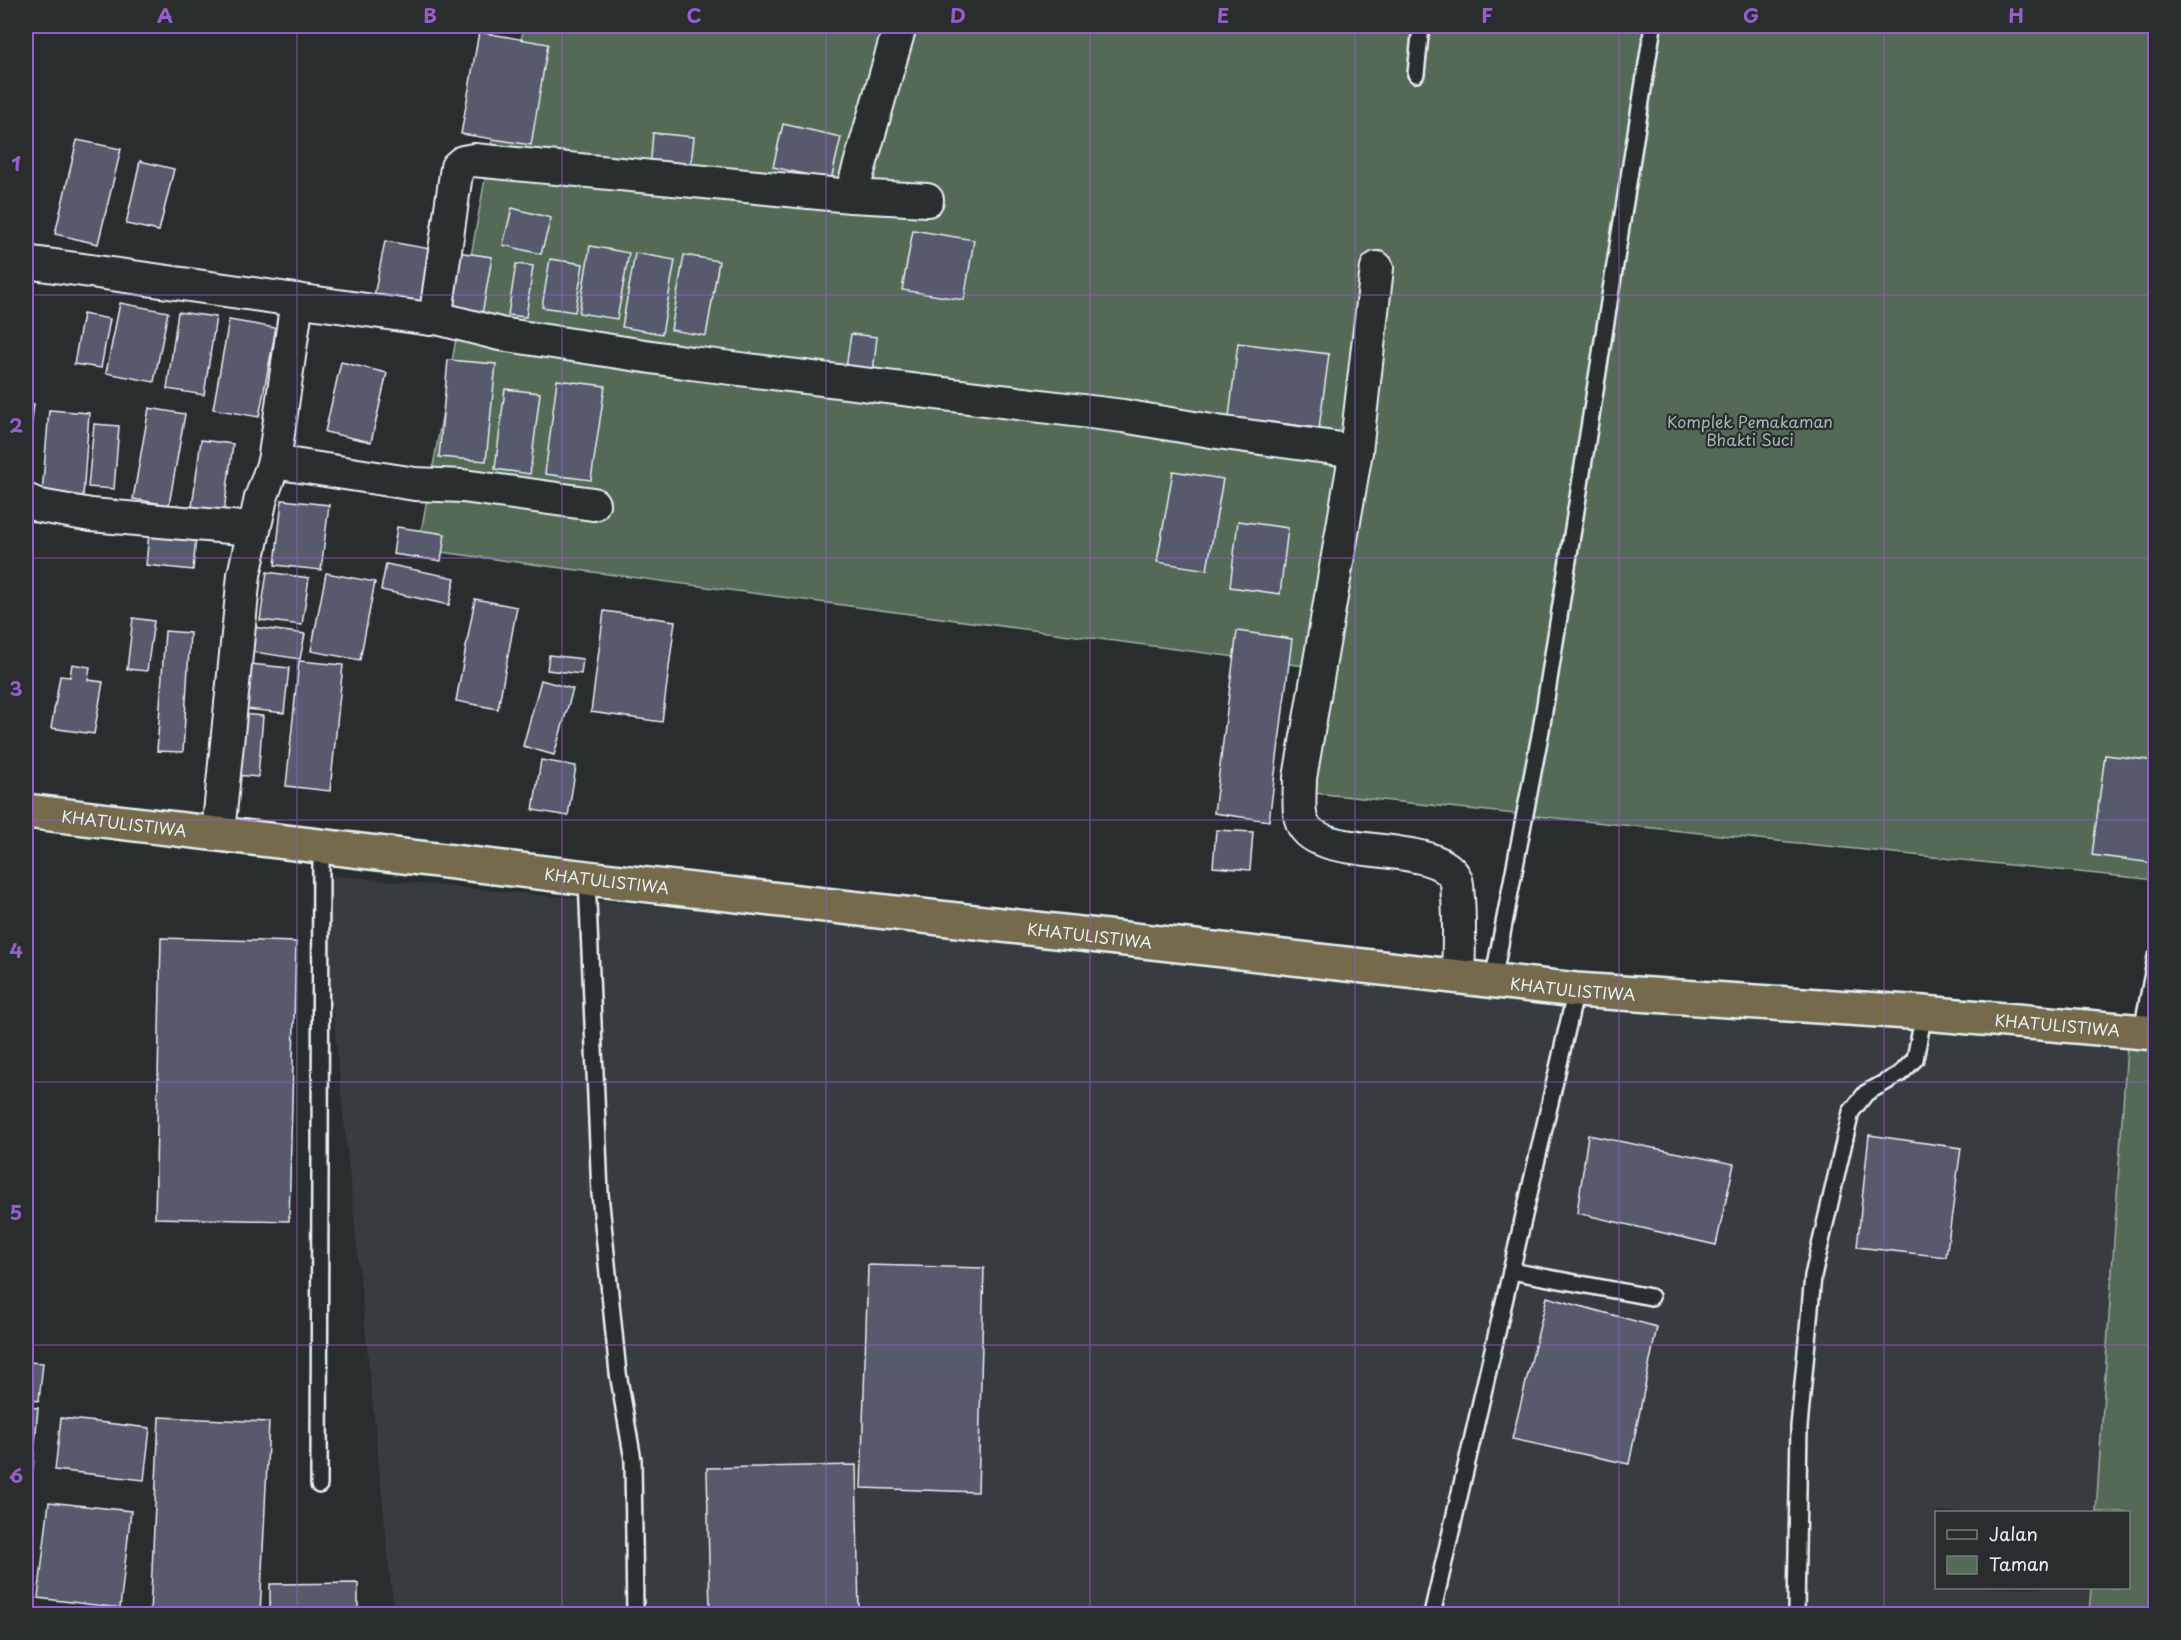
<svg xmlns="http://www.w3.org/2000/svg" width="2181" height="1640" viewBox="0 0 2181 1640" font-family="'Playpen Sans',sans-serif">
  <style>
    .built { fill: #373a41 }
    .green { fill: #546b57; stroke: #9eaea8; stroke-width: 1.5 }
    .building { fill: #565a6c; stroke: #e8f1f8; stroke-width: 1.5 }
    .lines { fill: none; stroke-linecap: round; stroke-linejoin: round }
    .lane-casing { stroke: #e8f1f8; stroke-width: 20 }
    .street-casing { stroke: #e8f1f8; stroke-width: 36 }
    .highway-casing { stroke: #e8f1f8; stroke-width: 38 }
    .lane { stroke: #2a2d2e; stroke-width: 15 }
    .street { stroke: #2a2d2e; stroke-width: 32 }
    .highway { stroke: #746b4b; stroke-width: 33 }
    .grid { fill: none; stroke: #965dcd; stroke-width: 1.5; stroke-opacity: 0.55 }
    .labels { text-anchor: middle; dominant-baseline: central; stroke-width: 4.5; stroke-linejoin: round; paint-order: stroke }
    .park-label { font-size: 16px; fill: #a5b5b0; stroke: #2a2d2e }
    .street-label { font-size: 16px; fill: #e8f1f8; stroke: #2a2d2e }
    .neatline { fill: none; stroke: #965dcd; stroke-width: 2 }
    .grid-label { font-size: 20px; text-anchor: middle; font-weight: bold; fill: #965dcd }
  </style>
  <rect width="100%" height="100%" fill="#2a2d2e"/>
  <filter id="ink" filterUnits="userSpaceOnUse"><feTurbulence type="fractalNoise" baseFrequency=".0167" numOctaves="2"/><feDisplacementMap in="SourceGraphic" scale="12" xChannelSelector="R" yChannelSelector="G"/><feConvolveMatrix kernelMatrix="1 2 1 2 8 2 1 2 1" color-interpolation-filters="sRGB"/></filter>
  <g filter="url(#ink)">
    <!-- built -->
    <path class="built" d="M319 874 2127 1045 2096 1512H1936V1588H2091L2089 1614H394Z"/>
    <!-- green -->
    <g class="green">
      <path d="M525 26H2155V880L1285 790 1312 667 418 549 494 129Z"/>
      <path d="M2127 1045 2155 1048V1614H2089L2091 1588H2128V1512H2096Z"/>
    </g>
    <!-- building -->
    <g class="building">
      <path d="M479 32 548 44 531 145 461 134Z"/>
      <path d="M26 86 31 87 26 118Z"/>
      <path d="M783 124 841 137 831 180 773 167Z"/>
      <path d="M653 133 694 137 690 173 650 169Z"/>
      <path d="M77 140 121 149 98 244 55 234Z"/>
      <path d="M140 161 174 169 159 231 126 224Z"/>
      <path d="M512 208 551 218 541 254 503 245Z"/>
      <path d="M913 230 974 240 964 300 902 290Z"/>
      <path d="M385 241 442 251 430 312 373 301Z"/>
      <path d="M590 246 629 253 617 319 579 313Z"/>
      <path d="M457 252 492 257 482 315 447 309Z"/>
      <path d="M635 253 675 260 662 334 622 327Z"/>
      <path d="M684 255 719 261 706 336 671 330Z"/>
      <path d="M550 259 583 264 575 312 542 307Z"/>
      <path d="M516 264 533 266 526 317 508 315Z"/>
      <path d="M120 303 168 312 154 382 106 373Z"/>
      <path d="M178 312 216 317 204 395 167 389Z"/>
      <path d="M83 314 110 319 101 368 74 364Z"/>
      <path d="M229 320 276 328 259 417 213 409Z"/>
      <path d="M851 334 877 337 873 372 846 368Z"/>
      <path d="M1238 343 1329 354 1319 428 1229 417Z"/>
      <path d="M448 360 496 364 486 461 439 457Z"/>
      <path d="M341 362 387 373 371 442 325 432Z"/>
      <path d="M557 380 605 386 591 480 545 474Z"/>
      <path d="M505 389 540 393 530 474 495 469Z"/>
      <path d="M26 403 34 404 27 463 26 462Z"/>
      <path d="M149 408 185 414 169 505 133 499Z"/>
      <path d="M49 410 89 413 83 497 42 494Z"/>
      <path d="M94 424 119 426 114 489 88 487Z"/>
      <path d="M201 440 233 444 224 511 192 507Z"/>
      <path d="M1173 471 1223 479 1207 570 1157 562Z"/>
      <path d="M282 500 329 505 321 570 275 565Z"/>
      <path d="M1238 521 1288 528 1280 594 1230 587Z"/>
      <path d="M150 522 197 526 193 570 146 565Z"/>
      <path d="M397 527 445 534 441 561 393 554Z"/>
      <path d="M386 564 455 578 449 605 381 590Z"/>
      <path d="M267 572 309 578 302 625 260 620Z"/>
      <path d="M326 573 375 582 360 660 311 651Z"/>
      <path d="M475 599 517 607 498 709 456 701Z"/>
      <path d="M604 611 675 621 662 722 591 712Z"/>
      <path d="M133 618 154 621 147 671 127 669Z"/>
      <path d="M253 627 305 634 300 659 248 651Z"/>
      <path d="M165 631 190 633 183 752 157 751Z"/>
      <path d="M1237 631 1292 639 1269 821 1214 813Z"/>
      <path d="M549 655 583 659 581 674 547 670Z"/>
      <path d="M299 661 343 665 330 791 286 786Z"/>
      <path d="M72 664 90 667 88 680 103 682 94 734 51 728 60 676 70 677Z"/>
      <path d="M250 664 289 668 284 713 246 709Z"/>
      <path d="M541 680 573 689 554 755 523 746Z"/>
      <path d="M242 714 263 716 258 777 236 775Z"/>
      <path d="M2105 755 2156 761V845L2153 863 2092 855Z"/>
      <path d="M541 760 576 766 568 816 533 810Z"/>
      <path d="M1216 830 1253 832 1250 870 1213 867Z"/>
      <path d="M161 938 296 942 289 1221 155 1218Z"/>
      <path d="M1588 1135 1734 1164 1716 1245 1577 1213Z"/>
      <path d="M1869 1135 1961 1148 1946 1257 1857 1247Z"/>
      <path d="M868 1265 984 1268 978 1492 861 1488Z"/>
      <path d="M1547 1297 1657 1327 1629 1464 1512 1439Z"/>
      <path d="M26 1362 43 1363 39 1401 26 1399Z"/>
      <path d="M26 1407 38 1408 31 1491 26 1490Z"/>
      <path d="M159 1417 269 1422 260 1614H150Z"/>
      <path d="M61 1418 150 1428 144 1480 55 1470Z"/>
      <path d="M856 1465 859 1614H710L707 1468Z"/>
      <path d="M49 1502 131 1511 120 1608 38 1598Z"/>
      <path d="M358 1583V1614H270V1584Z"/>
    </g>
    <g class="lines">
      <defs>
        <g id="lane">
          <path d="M1416 74 1421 26"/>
          <path d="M587 878 600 1194 618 1373 633 1460 635 1614"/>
          <path d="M1493 981 1541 730 1653 26"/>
          <path d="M2142 1031 2156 957"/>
          <path d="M1511 1271 1651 1297"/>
          <path d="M319 1485 321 846"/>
          <path d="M1432 1614 1576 990"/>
          <path d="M1796 1614 1799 1427 1813 1276 1851 1112 1866 1093 1900 1074 1915 1059 1924 1013"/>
        </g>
        <g id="street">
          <path d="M851 196 900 26"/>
          <path d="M26 262 430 319 436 313 457 167 463 162 474 160 851 196 927 200"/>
          <path d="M1377 268 1356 451 1300 778C1300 790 1298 807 1301 819 1312 865 1438 836 1456 880 1458 885 1457 893 1458 898 1460 925 1459 950 1458 977"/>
          <path d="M433 317 500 334 691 363 1123 416 1217 432 1356 451"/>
          <path d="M274 462 297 300"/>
          <path d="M26 500 40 506 91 515 253 529"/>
          <path d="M218 833 244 575 261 498 274 462 415 484 463 486 593 504"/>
        </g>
        <g id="highway">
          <path id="s1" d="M26 811 587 878 1576 990 1924 1013 2156 1033"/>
        </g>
      </defs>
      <!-- lane casing -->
      <use href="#lane" class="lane-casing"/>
      <!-- street casing -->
      <use href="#street" class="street-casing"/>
      <!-- highway casing -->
      <use href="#highway" class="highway-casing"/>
      <!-- lane -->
      <use href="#lane" class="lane"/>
      <!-- street -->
      <use href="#street" class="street"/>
      <!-- highway -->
      <use href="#highway" class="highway"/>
    </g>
  </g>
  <!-- grid -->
  <path class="grid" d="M297 26V1614M562 26V1614M826 26V1614M1090 26V1614M1355 26V1614M1619 26V1614M1884 26V1614M26 295H2156M26 558H2156M26 820H2156M26 1082H2156M26 1345H2156"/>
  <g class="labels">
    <!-- park labels -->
    <g class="park-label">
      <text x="1750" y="421">Komplek Pemakaman<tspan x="1750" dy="18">Bhakti Suci</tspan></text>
    </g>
    <!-- street labels -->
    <g class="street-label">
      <text stroke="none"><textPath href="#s1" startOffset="99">KHATULISTIWA</textPath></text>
      <text stroke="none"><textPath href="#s1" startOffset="585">KHATULISTIWA</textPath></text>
      <text stroke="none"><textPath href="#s1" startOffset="1071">KHATULISTIWA</textPath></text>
      <text stroke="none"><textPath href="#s1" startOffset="1557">KHATULISTIWA</textPath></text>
      <text stroke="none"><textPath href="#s1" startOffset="2043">KHATULISTIWA</textPath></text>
    </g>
  </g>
  <!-- margin -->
  <rect width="2181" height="1640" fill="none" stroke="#2a2d2e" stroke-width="66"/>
  <!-- legend -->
  <rect x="1935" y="1511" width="195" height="78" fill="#2a2d2e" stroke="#767b7f" stroke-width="1.5"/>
  <rect x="1947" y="1530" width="30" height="9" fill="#2a2d2e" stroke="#767b7f" stroke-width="1.5"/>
  <text x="1989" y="1541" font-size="18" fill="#e8f1f8">Jalan</text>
  <rect x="1947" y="1556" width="30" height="18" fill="#546b57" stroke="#767b7f" stroke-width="1.5"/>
  <text x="1989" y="1571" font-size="18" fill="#e8f1f8">Taman</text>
  <rect x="33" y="33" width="2115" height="1574" class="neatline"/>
  <g class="grid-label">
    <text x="165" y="23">A</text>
    <text x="430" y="23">B</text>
    <text x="694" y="23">C</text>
    <text x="958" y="23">D</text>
    <text x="1223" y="23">E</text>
    <text x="1487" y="23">F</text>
    <text x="1751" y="23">G</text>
    <text x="2016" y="23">H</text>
    <text x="16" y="171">1</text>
    <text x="16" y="433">2</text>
    <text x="16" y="696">3</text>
    <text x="16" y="958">4</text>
    <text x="16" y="1220">5</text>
    <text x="16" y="1483">6</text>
  </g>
</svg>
